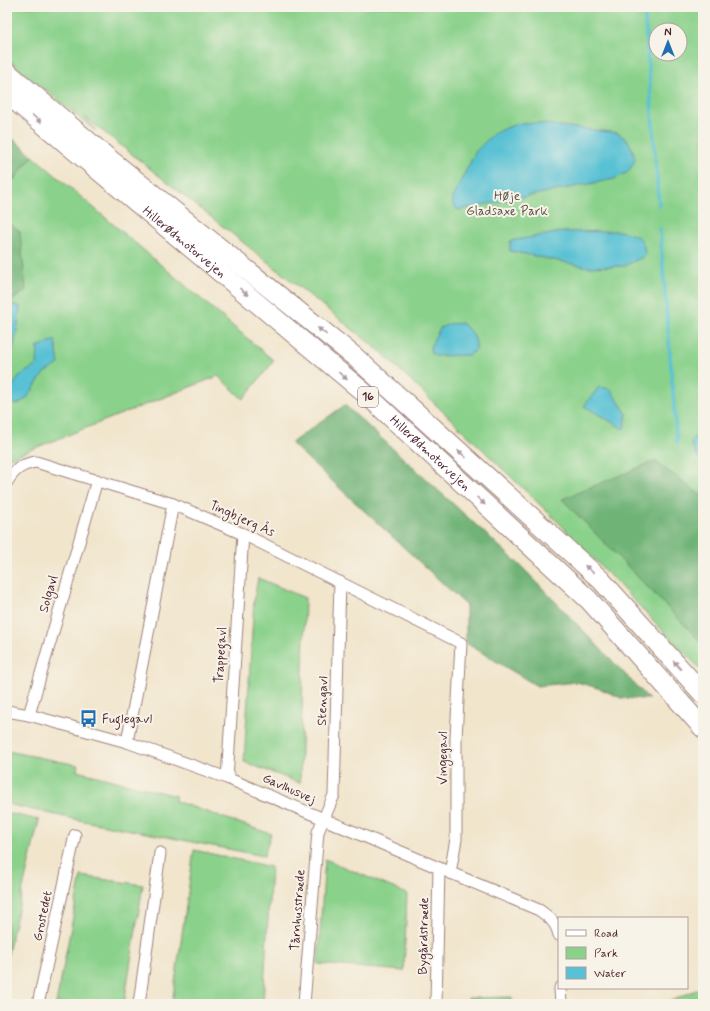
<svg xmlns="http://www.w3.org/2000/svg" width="710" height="1011" viewBox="0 0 710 1011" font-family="Mynerve,sans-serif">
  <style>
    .green { fill: #8ad18b; stroke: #6a785b; fill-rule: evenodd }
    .forest { fill: #6fb377; stroke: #5c6951 }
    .water { fill: #58c1d4; stroke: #517080 }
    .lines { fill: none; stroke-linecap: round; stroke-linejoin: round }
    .stream { stroke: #58c1d4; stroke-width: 3.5 }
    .minor-casing { stroke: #9e827c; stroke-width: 13 }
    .motorway-casing { stroke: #9e827c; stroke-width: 21 }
    .minor { stroke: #fff; stroke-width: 11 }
    .motorway { stroke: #fff; stroke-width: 19 }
    .oneway { fill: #ae9aa0 }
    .labels { text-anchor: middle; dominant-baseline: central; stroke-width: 4; stroke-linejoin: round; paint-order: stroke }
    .shield { fill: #f7f3e8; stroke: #7e5f64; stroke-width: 1 }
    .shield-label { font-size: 12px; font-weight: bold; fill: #4a1f2b }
    .park-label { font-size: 13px; fill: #5d5448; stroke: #f7f3e8 }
    .street-label { font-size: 13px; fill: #4a1f2b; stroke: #f7f3e8 }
    .poi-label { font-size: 13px; fill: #4a1f2b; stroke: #f7f3e8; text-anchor: start }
  </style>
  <rect width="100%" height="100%" fill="#f7f3e8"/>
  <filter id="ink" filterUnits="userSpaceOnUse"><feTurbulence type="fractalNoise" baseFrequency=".025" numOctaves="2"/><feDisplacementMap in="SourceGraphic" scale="8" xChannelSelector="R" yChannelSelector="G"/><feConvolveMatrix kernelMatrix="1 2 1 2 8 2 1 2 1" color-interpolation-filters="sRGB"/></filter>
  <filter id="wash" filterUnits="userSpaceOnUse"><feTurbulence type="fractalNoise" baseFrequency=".012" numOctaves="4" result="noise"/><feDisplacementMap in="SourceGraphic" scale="16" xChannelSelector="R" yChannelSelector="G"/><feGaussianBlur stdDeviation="0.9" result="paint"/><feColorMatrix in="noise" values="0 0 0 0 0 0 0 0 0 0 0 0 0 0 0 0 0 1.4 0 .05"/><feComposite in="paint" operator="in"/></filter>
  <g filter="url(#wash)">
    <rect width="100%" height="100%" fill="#f1e5cc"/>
    <!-- green -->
    <g class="green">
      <path d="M7 7H632L636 10H676L703 7V672L559 523 381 352 85 117 96 131 7 59ZM656 30H680V54H656Z"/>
      <path d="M7 134 274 361 243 399 218 376 7 459Z"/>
      <path d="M258 578 305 598 300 783 244 762 254 600Z"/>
      <path d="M7 751 78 765 77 771 176 796 175 801 271 834 264 856 74 819 7 804Z"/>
      <path d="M7 813 39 820 7 957Z"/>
      <path d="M194 850 271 867 263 1004H172Z"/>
      <path d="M325 859 407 894 404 971 318 964Z"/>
      <path d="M81 876 143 885 124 1004H56Z"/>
      <path d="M703 987V1004H664Z"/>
      <path d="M512 997V1004H468V998Z"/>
    </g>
    <!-- forest -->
    <g class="forest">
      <path d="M7 134 33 156 7 188Z"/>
      <path d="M7 221 20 232 26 290 9 303 7 308Z"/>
      <path d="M345 405 522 567 649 699 621 698 601 689 577 682 537 686 466 643V605L291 443Z"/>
      <path d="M655 461 703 497V644L562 499Z"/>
    </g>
    <!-- water -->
    <g class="water">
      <path d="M536 123 618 133 628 141 633 151 635 161 628 172 614 179 458 210 453 205 452 198 476 151 494 133 516 124Z"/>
      <path d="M619 231C638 236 644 235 645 256L624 266 588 267 510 251V241L562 232Z"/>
      <path d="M9 304 20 306 18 326 13 349 7 357V308Z"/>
      <path d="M461 323C471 330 477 337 476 349L470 355 435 356 431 353 430 347 440 328 449 324Z"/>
      <path d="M55 340 59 364 44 373 27 398 18 404 7 403V397L19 376 37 365 38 347Z"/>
      <path d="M599 387 610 389 627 414 624 429 584 406Z"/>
      <path d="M703 420V468L691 444 701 421Z"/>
    </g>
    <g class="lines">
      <!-- stream -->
      <g class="stream">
        <path d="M644 7 659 206"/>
        <path d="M660 229 677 443"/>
      </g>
    </g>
  </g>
  <g filter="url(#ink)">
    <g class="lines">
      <defs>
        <g id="minor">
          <path d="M7 482C14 470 22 464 36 462L173 504 243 534 461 643 456 738V839L450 873"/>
          <path d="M7 711 29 715 127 742 227 778 439 868 539 910C549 917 556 922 559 935"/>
          <path d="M29 715 97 480"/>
          <path d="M127 742 173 504"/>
          <path d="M227 778 243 534"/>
          <path d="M560 988 561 1004"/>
          <path d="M38 1004 75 835"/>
          <path d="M139 1004 160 853"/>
          <path d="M304 1004 318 832 334 795 340 582"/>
          <path d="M436 1004 439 868"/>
        </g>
        <g id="motorway">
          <path d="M7 72 108 158 355 357 601 580 703 694"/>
          <path id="s1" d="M7 94 367 395 589 600 703 728"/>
        </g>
      </defs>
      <!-- minor casing -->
      <use href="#minor" class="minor-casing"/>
      <!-- motorway casing -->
      <use href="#motorway" class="motorway-casing"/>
      <!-- minor -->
      <use href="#minor" class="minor"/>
      <!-- motorway -->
      <use href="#motorway" class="motorway"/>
    </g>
    <!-- one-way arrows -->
    <defs><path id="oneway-solid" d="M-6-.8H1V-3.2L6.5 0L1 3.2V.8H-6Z"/></defs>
    <g class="oneway">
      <use href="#oneway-solid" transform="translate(37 119) rotate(40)"/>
      <use href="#oneway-solid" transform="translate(244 292) rotate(40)"/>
      <use href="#oneway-solid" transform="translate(322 331) rotate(-141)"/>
      <use href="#oneway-solid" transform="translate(343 376) rotate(40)"/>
      <use href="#oneway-solid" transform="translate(462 454) rotate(-138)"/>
      <use href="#oneway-solid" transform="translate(481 501) rotate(43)"/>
      <use href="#oneway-solid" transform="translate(589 569) rotate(-138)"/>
      <use href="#oneway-solid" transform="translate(677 665) rotate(-132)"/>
    </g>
  </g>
  <!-- icons -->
  <defs>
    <symbol id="bus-bare" viewBox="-9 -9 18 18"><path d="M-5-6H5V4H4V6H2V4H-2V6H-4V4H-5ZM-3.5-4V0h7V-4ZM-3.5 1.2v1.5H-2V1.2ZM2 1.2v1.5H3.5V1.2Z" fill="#1f6fb2" stroke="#f7f3e8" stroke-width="2.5" paint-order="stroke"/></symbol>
  </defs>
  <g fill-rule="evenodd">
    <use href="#bus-bare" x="76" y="706" width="25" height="25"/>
  </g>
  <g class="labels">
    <!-- shield labels -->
    <rect class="shield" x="358" y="387" width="20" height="20" rx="3"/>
    <g class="shield-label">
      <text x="368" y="397">16</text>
    </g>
    <!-- park labels -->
    <g class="park-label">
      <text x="507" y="196">Høje<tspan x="507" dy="15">Gladsaxe Park</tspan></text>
    </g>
    <!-- street labels -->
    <g class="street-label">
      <text stroke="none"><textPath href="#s1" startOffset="231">Hillerødmotorvejen</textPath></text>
      <text stroke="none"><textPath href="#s1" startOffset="555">Hillerødmotorvejen</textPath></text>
      <text transform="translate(242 519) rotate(24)">Tingbjerg Ås</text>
      <text transform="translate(49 594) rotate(-74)">Solgavl</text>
      <text transform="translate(221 655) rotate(-86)">Trappegavl</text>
      <text transform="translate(323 701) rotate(-88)">Stengavl</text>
      <text transform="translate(443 758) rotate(-90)">Vingegavl</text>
      <text transform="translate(289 789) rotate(24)">Gavlhusvej</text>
      <text transform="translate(298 910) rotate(-86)">Tårnhusstræde</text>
      <text transform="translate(43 916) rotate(-78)">Grostedet</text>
      <text transform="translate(424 936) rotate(-89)">Bygårdstræde</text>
    </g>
    <!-- poi labels -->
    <g class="poi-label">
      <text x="102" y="719">Fuglegavl</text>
    </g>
  </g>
  <!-- margin -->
  <rect width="710" height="1011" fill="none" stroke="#f7f3e8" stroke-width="24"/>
  <!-- legend -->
  <rect x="558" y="917" width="130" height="72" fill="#f7f3e8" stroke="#b29e9c"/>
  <rect x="566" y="930" width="20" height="6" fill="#ffffff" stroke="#b29e9c"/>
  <text x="594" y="937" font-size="12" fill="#4a1f2b">Road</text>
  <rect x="566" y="947" width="20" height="12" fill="#8ad18b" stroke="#b29e9c"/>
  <text x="594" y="957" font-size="12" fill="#4a1f2b">Park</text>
  <rect x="566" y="967" width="20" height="12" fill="#58c1d4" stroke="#b29e9c"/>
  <text x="594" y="977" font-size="12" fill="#4a1f2b">Water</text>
  <!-- north arrow -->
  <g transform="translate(668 42)"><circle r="19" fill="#f7f3e8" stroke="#b29e9c"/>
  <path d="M0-3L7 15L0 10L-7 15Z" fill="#1f6fb2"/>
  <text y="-6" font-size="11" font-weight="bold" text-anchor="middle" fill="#4a1f2b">N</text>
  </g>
</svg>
